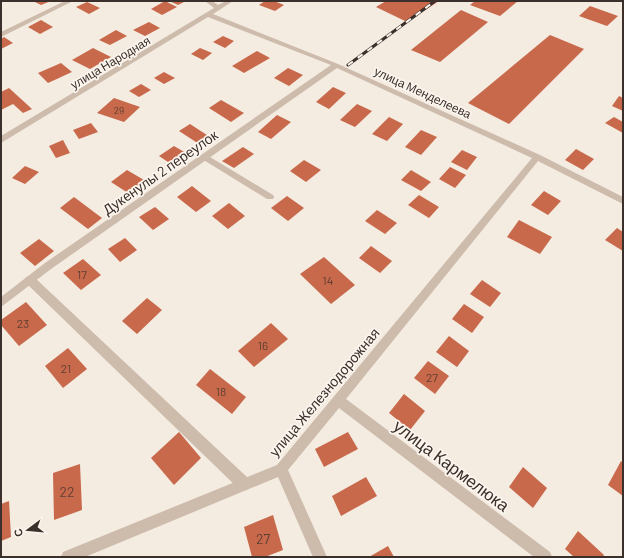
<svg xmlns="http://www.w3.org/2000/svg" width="624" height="558" viewBox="0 0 624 558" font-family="Barlow,sans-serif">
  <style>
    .building { fill: #c8694b }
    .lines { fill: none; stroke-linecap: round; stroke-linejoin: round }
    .service { fill: #cdbbac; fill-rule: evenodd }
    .minor { fill: #cdbbac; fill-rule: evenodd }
    .rail-casing { stroke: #3b302b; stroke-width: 3 }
    .rail { stroke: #fbf5ee; stroke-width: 2; stroke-dasharray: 6; stroke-linecap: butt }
    .labels { text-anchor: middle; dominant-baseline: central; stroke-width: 3.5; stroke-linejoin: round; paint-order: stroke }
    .far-number-label { font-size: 10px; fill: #5e3e33 }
    .far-street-label { font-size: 12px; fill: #3b302b; stroke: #fbf5ee }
    .number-label { font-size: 12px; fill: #5e3e33 }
    .street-label { font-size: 14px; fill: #3b302b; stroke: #fbf5ee }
    .near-number-label { font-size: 14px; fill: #5e3e33 }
    .near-street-label { font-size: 17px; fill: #3b302b; stroke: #fbf5ee }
  </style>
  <rect width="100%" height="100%" fill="#f4ebe1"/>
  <!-- building -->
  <g class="building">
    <path d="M33 1H51L41 5Z"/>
    <path d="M165 1 177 7 162 15 151 9Z"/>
    <path d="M169 1H186L178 5Z"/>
    <path d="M265 1H274L284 5 275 11 259 5Z"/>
    <path d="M386 1H439L407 22 376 7Z"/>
    <path d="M475 1H518L500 16 470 5Z"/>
    <path d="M87 2 100 8 89 14 76 7Z"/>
    <path d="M590 6 618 16 607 26 579 16Z"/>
    <path d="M461 10 488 22 440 62 411 50Z"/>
    <path d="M41 20 53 27 40 34 28 27Z"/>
    <path d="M149 22 160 28 145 36 133 30Z"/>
    <path d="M116 30 127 36 110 45 99 40Z"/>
    <path d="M550 35 584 49 509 124 468 103Z"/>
    <path d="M223 36 234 41 225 48 213 42Z"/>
    <path d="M4 37 13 43 1 49V39Z"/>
    <path d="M93 48 111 57 90 69 72 60Z"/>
    <path d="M200 48 212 53 203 60 191 54Z"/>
    <path d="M257 51 270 58 244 73 232 66Z"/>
    <path d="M61 63 72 72 48 83 38 73Z"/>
    <path d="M288 68 303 75 289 86 274 78Z"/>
    <path d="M164 72 175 78 164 84 154 78Z"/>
    <path d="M141 84 151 90 139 97 129 91Z"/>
    <path d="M333 87 346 93 329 109 316 102Z"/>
    <path d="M9 88 32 109 23 113 13 104 1 110V92Z"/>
    <path d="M619 96 623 98V111L612 106Z"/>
    <path d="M114 98 140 107 124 122 97 113Z"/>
    <path d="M221 100 244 113 231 122 209 108Z"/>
    <path d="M357 104 372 111 355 127 340 120Z"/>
    <path d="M277 115 291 122 271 139 258 132Z"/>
    <path d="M389 117 403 124 387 141 372 134Z"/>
    <path d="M614 117 623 122V133L605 123Z"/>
    <path d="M91 123 98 132 79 139 73 130Z"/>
    <path d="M190 124 210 137 199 144 179 131Z"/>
    <path d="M421 130 437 137 421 155 405 147Z"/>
    <path d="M63 140 70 153 56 158 49 146Z"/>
    <path d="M174 146 186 153 171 164 159 156Z"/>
    <path d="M243 147 254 154 234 168 222 161Z"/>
    <path d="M576 149 594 159 583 170 565 160Z"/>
    <path d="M462 150 477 157 467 170 451 162Z"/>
    <path d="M304 160 321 170 306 182 290 171Z"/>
    <path d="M25 166 39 172 25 184 12 178Z"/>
    <path d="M450 167 466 175 455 188 439 179Z"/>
    <path d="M127 170 144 180 128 193 111 182Z"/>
    <path d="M411 170 431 182 421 191 401 180Z"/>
    <path d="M192 186 211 201 196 212 177 197Z"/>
    <path d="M544 191 561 201 548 215 531 205Z"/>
    <path d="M419 195 439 207 429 218 408 205Z"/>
    <path d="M287 196 304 208 288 221 271 208Z"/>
    <path d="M74 197 102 218 88 229 60 208Z"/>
    <path d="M229 203 245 216 228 229 212 216Z"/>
    <path d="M155 207 169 219 153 230 139 217Z"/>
    <path d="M377 210 397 223 385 234 365 221Z"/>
    <path d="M519 220 552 237 540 254 507 237Z"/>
    <path d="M617 228 623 232V251L605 240Z"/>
    <path d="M125 238 137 250 120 262 108 249Z"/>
    <path d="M39 239 54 251 35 266 20 253Z"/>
    <path d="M371 246 392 261 380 273 359 258Z"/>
    <path d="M324 257 355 285 331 304 300 274Z"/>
    <path d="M83 259 101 275 81 290 63 273Z"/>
    <path d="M482 280 501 293 490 307 470 294Z"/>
    <path d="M147 298 162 310 137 334 122 321Z"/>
    <path d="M26 302 47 325 19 346 1 325V320Z"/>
    <path d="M464 304 484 317 472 333 452 319Z"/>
    <path d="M271 323 288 339 254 367 238 351Z"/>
    <path d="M449 336 469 351 457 367 436 352Z"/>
    <path d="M68 348 87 369 63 388 45 366Z"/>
    <path d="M428 361 449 376 435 394 414 378Z"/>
    <path d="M210 369 246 397 232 414 196 385Z"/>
    <path d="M404 394 425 411 410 430 389 413Z"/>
    <path d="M179 432 201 458 174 485 151 458Z"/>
    <path d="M348 432 358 449 324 467 315 449Z"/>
    <path d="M621 461 623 463V496L608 485Z"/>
    <path d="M80 464 82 510 54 520 53 473Z"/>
    <path d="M523 467 547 488 533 508 509 487Z"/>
    <path d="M366 477 377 496 341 516 332 496Z"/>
    <path d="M9 501 11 537 1 541V504Z"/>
    <path d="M273 515 283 550 265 557H252L244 527Z"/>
    <path d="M578 531 604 555 603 557H574L565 549Z"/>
    <path d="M388 546 394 557H369Z"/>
  </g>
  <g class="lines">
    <!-- service -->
    <g class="service">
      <path d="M205 154 273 195 274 197 273 199H267L202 159 201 157 202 155Z"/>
      <path d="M30 276 34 277 249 479 250 484 249 489 244 490 239 489 26 283 25 280 26 277Z"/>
    </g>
    <!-- minor -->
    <g class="minor">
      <path d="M65 1H73L1 37V32Z"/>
      <path d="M205 1H212L218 5 226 1H233L213 14 338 64 540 155 623 197V204L538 161 346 399 550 552 552 557H534L339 408 288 470 327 557H313L278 477 85 557H61L63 552 277 465 532 158 337 68 51 269 1 307V297L45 263 331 65 208 17 1 143V136L214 8Z"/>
    </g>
    <defs>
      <path id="rail" d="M348 65 435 1"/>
    </defs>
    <!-- rail casing -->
    <use href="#rail" class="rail-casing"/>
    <!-- rail -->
    <use href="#rail" class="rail"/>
  </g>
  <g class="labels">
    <!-- far-number labels -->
    <g class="far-number-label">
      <text x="119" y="110">29</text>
    </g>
    <!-- far-street labels -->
    <g class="far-street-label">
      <text transform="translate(110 62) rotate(-31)">улица Народная</text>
      <text transform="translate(423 92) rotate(25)">улица Менделеева</text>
    </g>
    <!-- number labels -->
    <g class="number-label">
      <text x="82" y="274">17</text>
      <text x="328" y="280">14</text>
      <text x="23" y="323">23</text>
      <text x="263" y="345">16</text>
      <text x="66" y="368">21</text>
      <text x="432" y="377">27</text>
      <text x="221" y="391">18</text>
    </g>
    <!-- street labels -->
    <g class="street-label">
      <text transform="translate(160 172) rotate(-35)">Дукенулы 2 переулок</text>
      <text transform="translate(324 392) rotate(-50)">улица Железнодорожная</text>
    </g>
    <!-- near-number labels -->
    <g class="near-number-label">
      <text x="67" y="491">22</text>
      <text x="263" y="538">27</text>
    </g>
    <!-- near-street labels -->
    <g class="near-street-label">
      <text transform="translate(452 465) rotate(37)">улица Кармелюка</text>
    </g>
  </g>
  <!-- border -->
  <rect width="624" height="558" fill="none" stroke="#3b302b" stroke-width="4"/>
  <!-- north arrow -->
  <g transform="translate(28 530) rotate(254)" stroke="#fbf5ee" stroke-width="3" paint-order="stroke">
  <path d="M0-3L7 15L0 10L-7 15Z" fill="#3b302b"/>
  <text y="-6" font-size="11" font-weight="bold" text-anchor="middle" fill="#3b302b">С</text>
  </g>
</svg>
